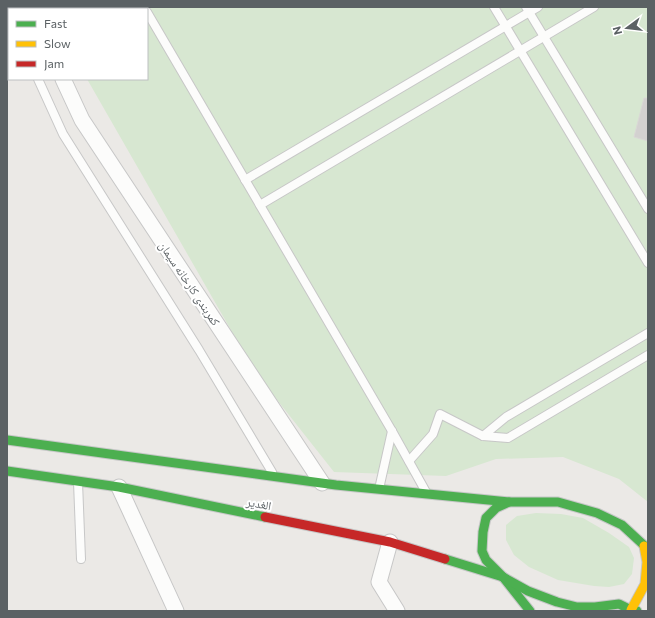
<svg xmlns="http://www.w3.org/2000/svg" width="655" height="618" viewBox="0 0 655 618" font-family="Commissioner,'Noto Naskh Arabic',sans-serif">
  <style>
    .green { fill: #d7e7d1 }
    .building { fill: #d3d1d0; stroke: #dad8d6 }
    .lines { fill: none; stroke-linecap: round; stroke-linejoin: round }
    .lane-casing { stroke: #c7c7c7; stroke-width: 10 }
    .street-casing { stroke: #c7c7c7; stroke-width: 17 }
    .fast-casing { stroke: #c6c7c7; stroke-width: 11 }
    .slow-casing { stroke: #c6c7c7; stroke-width: 11 }
    .jam-casing { stroke: #c6c7c7; stroke-width: 11 }
    .lane { stroke: #fcfcfb; stroke-width: 8 }
    .street { stroke: #fcfcfb; stroke-width: 15 }
    .fast { stroke: #4caf50; stroke-width: 9 }
    .slow { stroke: #ffc107; stroke-width: 9 }
    .jam { stroke: #c62828; stroke-width: 9 }
    .labels { text-anchor: middle; dominant-baseline: central; stroke-width: 4; stroke-linejoin: round; paint-order: stroke }
    .street-label { font-size: 12px; fill: #5b6164; stroke: #fff }
  </style>
  <rect width="100%" height="100%" fill="#ebe9e6"/>
  <!-- green -->
  <g class="green">
    <path d="M46 7H648V502L619 479 563 457 496 459 446 476 334 472 255 372 87 79H147V9H47Z"/>
    <path d="M536 513 561 514 583 518 609 533 629 547 634 558 632 574 624 584 609 587 594 586 558 580 529 567 514 555 506 540V525L517 516Z"/>
  </g>
  <!-- building -->
  <path class="building" d="M644 98H648V141L634 137Z"/>
  <g class="lines">
    <defs>
      <g id="lane">
        <path d="M494 7 648 263"/>
        <path d="M526 7 648 209"/>
        <path d="M7 11 9 16"/>
        <path d="M147 12 392 431 426 492"/>
        <path d="M38 79 63 134 199 350 272 472"/>
        <path d="M245 180 538 7"/>
        <path d="M260 205 594 7"/>
        <path d="M483 436 506 417 648 333"/>
        <path d="M409 461 433 434 440 414 483 436 508 438 648 355"/>
        <path d="M78 482 81 559"/>
        <path d="M379 489 392 431"/>
      </g>
      <g id="street">
        <path d="M30 7 31 9"/>
        <path d="M63 79 82 120 322 483"/>
        <path d="M119 487 176 611"/>
        <path d="M390 542 379 582 397 611"/>
      </g>
      <g id="fast">
        <path d="M7 440 336 485 509 502"/>
        <path d="M7 471 119 487 265 517"/>
        <path d="M445 559 503 577"/>
        <path d="M503 577 530 611"/>
        <path d="M637 611 631 610 619 604 595 607H577L557 602 528 591 503 577 486 560 482 551 483 532 486 518 496 508 509 502H558L597 513 622 525 648 549"/>
      </g>
      <path id="slow" d="M631 610 645 584 647 562 644 546"/>
      <path id="jam" d="M265 517 390 542 445 559"/>
    </defs>
    <!-- lane casing -->
    <use href="#lane" class="lane-casing"/>
    <!-- street casing -->
    <use href="#street" class="street-casing"/>
    <!-- fast casing -->
    <use href="#fast" class="fast-casing"/>
    <!-- slow casing -->
    <use href="#slow" class="slow-casing"/>
    <!-- jam casing -->
    <use href="#jam" class="jam-casing"/>
    <!-- lane -->
    <use href="#lane" class="lane"/>
    <!-- street -->
    <use href="#street" class="street"/>
    <!-- fast -->
    <use href="#fast" class="fast"/>
    <!-- slow -->
    <use href="#slow" class="slow"/>
    <!-- jam -->
    <use href="#jam" class="jam"/>
  </g>
  <g class="labels">
    <!-- street labels -->
    <g class="street-label">
      <text transform="translate(190 283) rotate(56)">کمربندی کارخانه سیمان</text>
      <text transform="translate(259 503) rotate(11)">الغدیر</text>
    </g>
  </g>
  <!-- border -->
  <rect width="655" height="618" fill="none" stroke="#5b6164" stroke-width="16"/>
  <!-- legend -->
  <rect x="8" y="8" width="140" height="72" fill="#ffffff" stroke="#bdc0c1"/>
  <rect x="16" y="21" width="20" height="6" fill="#4caf50" stroke="#bdc0c1"/>
  <text x="44" y="28" font-size="12" fill="#5b6164">Fast</text>
  <rect x="16" y="41" width="20" height="6" fill="#ffc107" stroke="#bdc0c1"/>
  <text x="44" y="48" font-size="12" fill="#5b6164">Slow</text>
  <rect x="16" y="61" width="20" height="6" fill="#c62828" stroke="#bdc0c1"/>
  <text x="44" y="68" font-size="12" fill="#5b6164">Jam</text>
  <!-- north arrow -->
  <g transform="translate(627 28) rotate(255)" stroke="#ffffff" stroke-width="3" paint-order="stroke">
  <path d="M0-3L7 15L0 10L-7 15Z" fill="#5b6164"/>
  <text y="-6" font-size="11" font-weight="bold" text-anchor="middle" fill="#5b6164">N</text>
  </g>
</svg>
